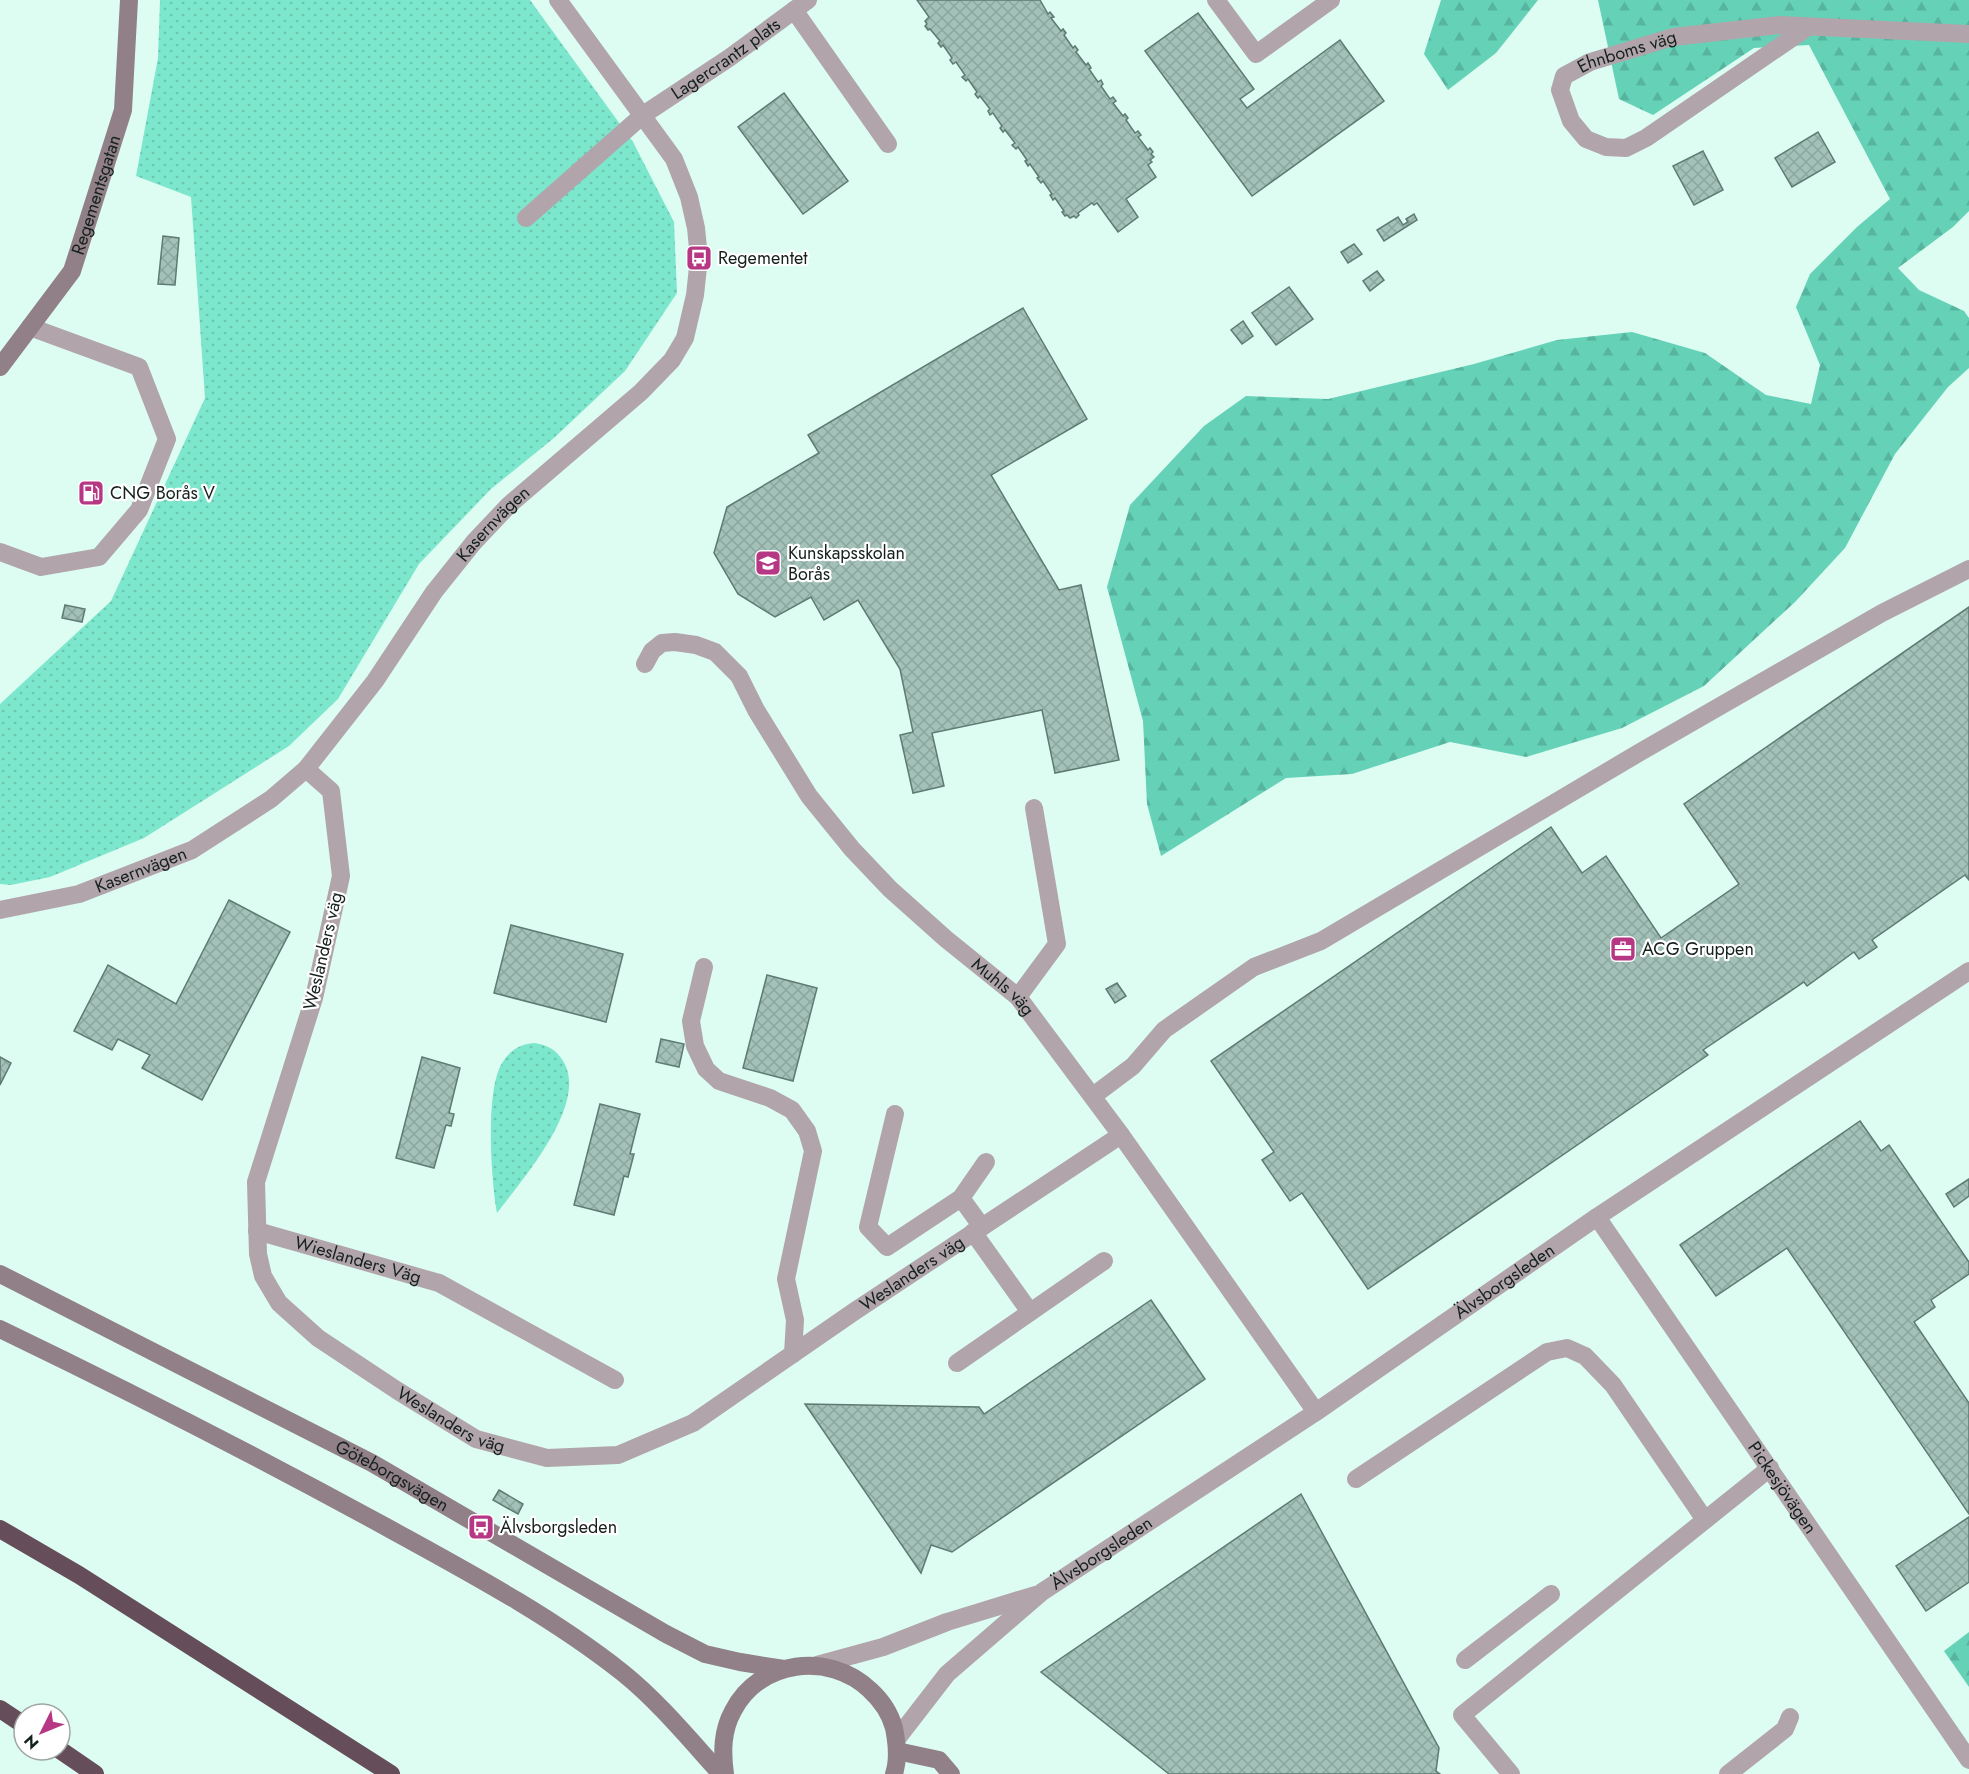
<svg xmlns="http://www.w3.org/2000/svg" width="1969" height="1774" viewBox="0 0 1969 1774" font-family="Jost,sans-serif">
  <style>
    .grass { fill: url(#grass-dots) }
    .forest { fill: url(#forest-firs) }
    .building { fill: url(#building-cross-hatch); stroke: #5e7a72; stroke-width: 1.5 }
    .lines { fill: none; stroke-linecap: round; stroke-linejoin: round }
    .lane { stroke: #b1a5ab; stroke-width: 18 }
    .street { stroke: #b1a5ab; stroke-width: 18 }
    .secondary { stroke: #918087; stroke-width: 18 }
    .highway { stroke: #654e59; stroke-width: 18 }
    .labels { text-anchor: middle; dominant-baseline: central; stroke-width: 4.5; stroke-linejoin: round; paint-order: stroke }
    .street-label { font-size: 18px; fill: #15211d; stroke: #fff }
    .poi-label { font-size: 18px; fill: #15211d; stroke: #fff; text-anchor: start }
  </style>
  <defs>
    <pattern id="grass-dots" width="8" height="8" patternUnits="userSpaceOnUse" patternTransform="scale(1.5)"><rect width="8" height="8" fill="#7ce7cc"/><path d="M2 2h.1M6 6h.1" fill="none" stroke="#6ac6af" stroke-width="1.8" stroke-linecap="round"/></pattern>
    <pattern id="forest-firs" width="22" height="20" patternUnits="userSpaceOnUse" patternTransform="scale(1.5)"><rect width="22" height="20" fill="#65d2b8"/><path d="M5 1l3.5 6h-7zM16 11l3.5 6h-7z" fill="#57b49e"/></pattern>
    <pattern id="building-cross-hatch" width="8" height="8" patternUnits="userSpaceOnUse" patternTransform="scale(1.5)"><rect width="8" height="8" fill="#a3c1b8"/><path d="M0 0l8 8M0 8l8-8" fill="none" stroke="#8ba69e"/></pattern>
  </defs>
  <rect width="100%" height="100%" fill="#ddfdf3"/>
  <!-- grass -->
  <g class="grass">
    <path d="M160 0H530L633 142 674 222 677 293 625 371 554 438 491 489 419 564 338 699 289 746 144 838 50 877 11 885 0 884V704L111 601 205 398 191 197 136 176 158 58Z"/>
    <path d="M534 1043C547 1045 556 1049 563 1061 590 1103 521 1181 497 1213 491 1179 486 1101 499 1069 506 1054 517 1044 534 1043Z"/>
  </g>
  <!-- forest -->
  <g class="forest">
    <path d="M1441 0H1538L1496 53 1448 90 1424 54Z"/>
    <path d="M1598 0H1969V211L1953 227 1898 268 1919 290 1964 311 1969 318V368L1948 387 1895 454 1845 548 1795 602 1704 686 1622 728 1526 757 1450 742 1352 774 1286 778 1161 856 1147 804 1143 721 1107 587 1130 505 1204 426 1246 396 1328 399 1474 364 1557 340 1632 332 1705 353 1766 395 1811 404 1820 365 1796 307 1810 274 1857 227 1890 199 1809 45 1754 48 1653 115 1619 99Z"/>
    <path d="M1969 1632V1687L1944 1651Z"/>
  </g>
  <!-- building -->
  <g class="building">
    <path d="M917 0H1040L1048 14 1050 12 1054 17 1051 18 1061 31 1063 29 1066 33 1064 35 1073 48 1075 46 1078 50 1076 52 1086 65 1088 63 1091 68 1089 69 1098 82 1101 80 1103 84 1101 86 1110 99 1113 97 1116 101 1113 103 1123 116 1125 114 1128 118 1126 120 1135 133 1138 131 1141 135 1138 137 1148 150 1150 148 1153 152 1151 154 1154 157 1150 160 1152 162 1148 165 1156 177 1126 199 1138 217 1118 232 1097 203 1094 205 1092 203 1078 213 1079 215 1076 218 1074 216 1070 218 1067 215 1065 216 1062 212 1064 211 1055 198 1053 200 1050 195 1052 194 1043 181 1041 183 1037 178 1039 177 1030 164 1028 166 1025 161 1027 160 1018 147 1016 149 1012 145 1015 143 1005 130 1003 132 1000 128 1002 126 993 113 990 115 988 111 990 109 980 96 978 98 975 94 977 92 968 79 966 81 962 77 965 75 956 62 953 64 950 60 952 58 943 45 941 47 938 43 940 41 930 29 928 30 925 26 927 24 925 21 929 17Z"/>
    <path d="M1198 13 1254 89 1240 99 1247 108 1340 40 1384 101 1252 196 1145 51Z"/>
    <path d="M784 93 848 181 803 214 738 127Z"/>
    <path d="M1818 132 1835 162 1792 187 1775 158Z"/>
    <path d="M1703 151 1723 190 1694 205 1673 166Z"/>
    <path d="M1414 214 1417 220 1384 241 1377 230 1398 217 1403 225 1408 222 1406 219Z"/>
    <path d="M163 236 179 238 175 285 158 284Z"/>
    <path d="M1354 244 1362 254 1348 263 1341 252Z"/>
    <path d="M1377 271 1384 280 1370 291 1363 281Z"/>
    <path d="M1289 287 1313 319 1276 345 1252 313Z"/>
    <path d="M1023 308 1087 419 991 475 1059 590 1081 585 1119 760 1055 773 1042 710 932 733 944 786 913 793 900 735 913 732 900 669 858 600 824 620 811 597 775 617 738 594 714 553 727 507 819 453 808 435Z"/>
    <path d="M1243 321 1253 336 1242 344 1231 330Z"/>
    <path d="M65 605 85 609 82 622 62 618Z"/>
    <path d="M1969 607V880L1965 875 1872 940 1877 947 1859 959 1854 952 1807 986 1804 982 1703 1050 1708 1055 1368 1289 1302 1193 1290 1201 1262 1160 1274 1152 1211 1061 1551 827 1582 873 1606 856 1661 938 1739 884 1684 804Z"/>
    <path d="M229 900 290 932 202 1100 142 1068 150 1055 118 1039 112 1050 74 1031 108 965 176 1004Z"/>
    <path d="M511 925 623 954 606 1022 494 993Z"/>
    <path d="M767 975 817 988 793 1081 743 1068Z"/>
    <path d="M1117 983 1126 996 1115 1003 1106 989Z"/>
    <path d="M661 1039 684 1044 679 1067 656 1062Z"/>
    <path d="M0 1057 11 1063 0 1085Z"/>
    <path d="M422 1057 460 1068 449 1113 454 1114 451 1126 446 1125 434 1168 396 1158Z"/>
    <path d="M600 1104 640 1114 630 1154H634L628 1177 624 1176 614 1215 574 1205Z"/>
    <path d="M1860 1121 1881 1151 1889 1145 1969 1262V1274L1931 1300 1935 1307 1914 1322 1969 1403V1514L1787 1248 1716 1296 1680 1245Z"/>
    <path d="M1969 1179V1196L1954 1207 1946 1194Z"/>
    <path d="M1151 1300 1205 1379 952 1552 931 1545 921 1573 805 1404 979 1407 984 1414Z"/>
    <path d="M499 1490 523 1504 518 1514 493 1500Z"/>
    <path d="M1301 1494 1439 1748 1436 1771 1440 1774H1169L1041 1672Z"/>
    <path d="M1969 1517V1582L1926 1611 1896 1566Z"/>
  </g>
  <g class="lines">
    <!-- lane -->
    <g class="lane">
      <path d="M1216 0 1256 54 1331 0"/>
      <path d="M794 10 888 144"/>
      <path id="s1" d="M1808 27 1646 138 1626 148 1606 147 1586 139 1571 121 1560 90 1564 76 1590 62 1673 37 1780 25 1969 34"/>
      <path d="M526 218 643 115"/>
      <path d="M0 552 41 567 99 557 139 510 167 439 139 367 30 327"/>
      <path d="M704 967 691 1021 695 1046 706 1069 719 1081 770 1098 792 1110 807 1131 813 1151 786 1279 795 1320 793 1354"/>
      <path d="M1018 997 1057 944 1034 808"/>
      <path d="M1093 1096 1133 1066 1164 1030 1254 967 1321 941 1642 751 1882 613 1969 569"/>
      <path d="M895 1114 868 1227 887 1247 961 1198 986 1162"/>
      <path d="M961 1198 982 1227"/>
      <path id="s2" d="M257 1231 439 1283 615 1380"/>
      <path d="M973 1232 1030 1312"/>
      <path d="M957 1363 1104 1261"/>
      <path d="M1356 1479 1547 1352 1567 1348 1585 1356 1613 1385 1705 1520"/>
      <path d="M1465 1660 1551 1594"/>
      <path d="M1511 1774 1462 1715 1770 1468"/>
      <path d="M1728 1774 1785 1729 1790 1717"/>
    </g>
    <!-- street -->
    <g class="street">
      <path id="s3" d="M643 115 729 58 808 0"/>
      <path id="s4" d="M645 664 652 651 662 643 675 642 696 645 715 652 739 676 756 710 809 796 852 849 890 889 946 939 1018 997 1121 1135 1316 1412"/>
      <path id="s5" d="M306 769 331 791 341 876 314 998 256 1182 258 1254 263 1276 279 1303 318 1338 398 1391 476 1439 547 1458 618 1455 693 1423 855 1311 1121 1135"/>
      <path id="s6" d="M0 910 79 894 192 850 271 799 306 769 375 681 434 592 474 542 509 505 641 392 672 360 685 338 695 295 699 258 696 228 689 197 674 159 558 0"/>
      <path id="s7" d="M1597 1217 1969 1760"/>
      <path d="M817 1665 883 1647 947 1622 1035 1595"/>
      <path id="s8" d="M896 1740 947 1674 1042 1592 1316 1412 1597 1217 1969 971"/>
    </g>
    <!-- secondary -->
    <g class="secondary">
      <path id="s9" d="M0 367 72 271 123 110 129 0"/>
      <path id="s10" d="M0 1274 372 1463 666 1634 705 1654 740 1662 784 1669"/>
      <path d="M0 1329C131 1392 260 1458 388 1528 468 1572 551 1616 623 1673 659 1702 690 1740 721 1774"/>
      <path d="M897 1751 939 1760 951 1774"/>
      <path d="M725 1774C722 1752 722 1731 733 1711 759 1660 829 1651 870 1690 881 1700 890 1713 894 1728 897 1743 899 1759 894 1774"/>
    </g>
    <!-- highway -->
    <g class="highway">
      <path d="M0 1529 79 1575 391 1774"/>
      <path d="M0 1709 24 1725"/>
      <path d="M60 1750 95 1774"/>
    </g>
  </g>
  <!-- icons -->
  <defs>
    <symbol id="bus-square" viewBox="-11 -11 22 22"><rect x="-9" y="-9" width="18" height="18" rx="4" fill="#b63783" stroke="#fff"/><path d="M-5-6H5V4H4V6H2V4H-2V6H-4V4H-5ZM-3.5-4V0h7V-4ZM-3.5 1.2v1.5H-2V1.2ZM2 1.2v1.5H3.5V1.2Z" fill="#fff"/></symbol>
    <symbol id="fuel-square" viewBox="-11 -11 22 22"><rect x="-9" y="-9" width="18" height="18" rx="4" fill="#b63783" stroke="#fff"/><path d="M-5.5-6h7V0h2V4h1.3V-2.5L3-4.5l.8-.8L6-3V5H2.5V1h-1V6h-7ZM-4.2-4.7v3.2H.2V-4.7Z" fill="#fff"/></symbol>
    <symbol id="school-square" viewBox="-11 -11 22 22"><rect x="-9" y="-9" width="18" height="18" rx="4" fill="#b63783" stroke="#fff"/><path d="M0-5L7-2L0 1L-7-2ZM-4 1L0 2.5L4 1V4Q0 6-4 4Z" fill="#fff"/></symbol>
    <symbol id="office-square" viewBox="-11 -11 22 22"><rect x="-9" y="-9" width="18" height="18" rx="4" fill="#b63783" stroke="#fff"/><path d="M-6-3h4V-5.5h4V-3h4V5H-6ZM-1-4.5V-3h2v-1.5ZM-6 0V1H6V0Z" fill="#fff"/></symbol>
  </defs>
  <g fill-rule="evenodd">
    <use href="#bus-square" x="684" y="243" width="30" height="30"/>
    <use href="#fuel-square" x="76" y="478" width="30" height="30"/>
    <use href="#school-square" x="753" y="548" width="30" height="30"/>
    <use href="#office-square" x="1608" y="934" width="30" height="30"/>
    <use href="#bus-square" x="466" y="1512" width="30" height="30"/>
  </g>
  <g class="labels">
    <!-- street labels -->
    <g class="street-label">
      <text stroke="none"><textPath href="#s1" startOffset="399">Ehnboms väg</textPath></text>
      <text stroke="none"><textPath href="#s3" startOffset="100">Lagercrantz plats</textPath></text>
      <text stroke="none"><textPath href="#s9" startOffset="200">Regementsgatan</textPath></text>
      <text stroke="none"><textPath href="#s6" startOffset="651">Kasernvägen</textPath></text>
      <text stroke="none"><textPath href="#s6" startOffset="147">Kasernvägen</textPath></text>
      <text transform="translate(323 951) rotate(-77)">Weslanders väg</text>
      <text stroke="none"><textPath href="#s4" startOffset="528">Muhls väg</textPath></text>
      <text stroke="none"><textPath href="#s2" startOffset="105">Wieslanders Väg</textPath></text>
      <text stroke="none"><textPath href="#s5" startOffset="1294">Weslanders väg</textPath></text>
      <text stroke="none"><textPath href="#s8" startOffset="766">Älvsborgsleden</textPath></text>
      <text stroke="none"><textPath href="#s5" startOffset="772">Weslanders väg</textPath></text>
      <text stroke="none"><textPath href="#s10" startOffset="441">Göteborgsvägen</textPath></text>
      <text stroke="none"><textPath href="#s7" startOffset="328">Pickesjövägen</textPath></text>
      <text stroke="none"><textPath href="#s8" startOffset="280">Älvsborgsleden</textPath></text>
    </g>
    <!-- poi labels -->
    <g class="poi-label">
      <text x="718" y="258">Regementet</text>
      <text x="110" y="493">CNG Borås V</text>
      <text x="788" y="553">Kunskapsskolan<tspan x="788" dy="21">Borås</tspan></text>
      <text x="1642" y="949">ACG Gruppen</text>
      <text x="500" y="1527">Älvsborgsleden</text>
    </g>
  </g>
  <!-- north arrow -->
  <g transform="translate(42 1732) rotate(227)"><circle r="28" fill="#ffffff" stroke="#a1a6a5" stroke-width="1.5"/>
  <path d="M0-4.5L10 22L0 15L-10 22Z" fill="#b63783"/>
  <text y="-9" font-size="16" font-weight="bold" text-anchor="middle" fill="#15211d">N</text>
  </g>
</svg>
